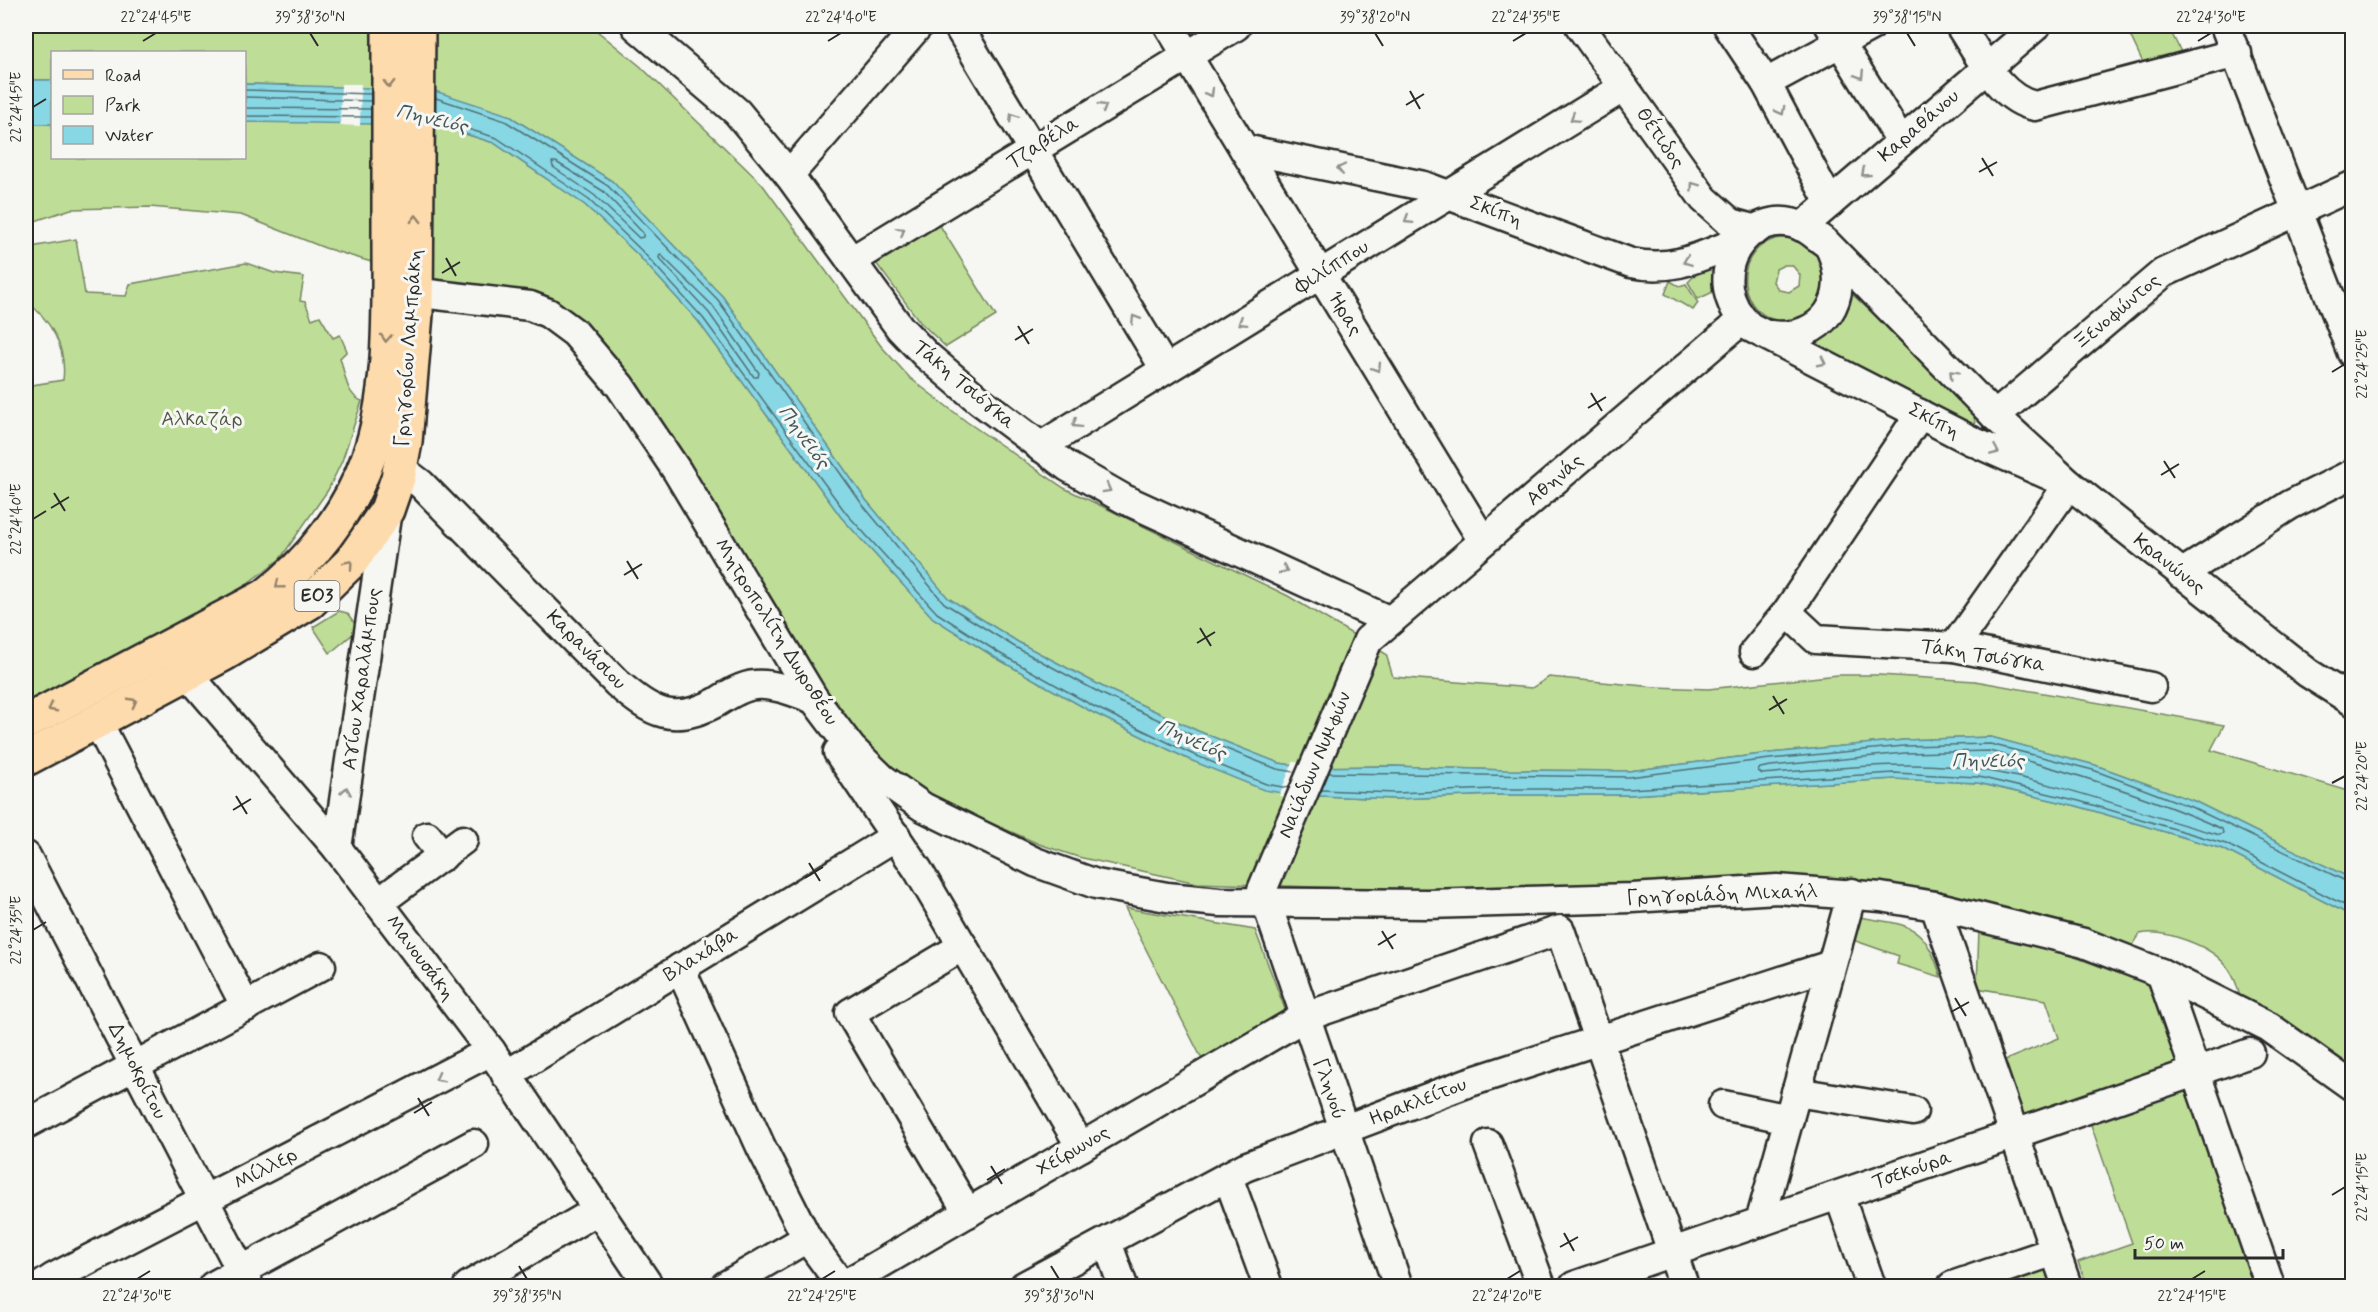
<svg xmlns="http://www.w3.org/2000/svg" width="2378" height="1312" viewBox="0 0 2378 1312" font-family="Mynerve,sans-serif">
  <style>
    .green { fill: #bede97; stroke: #748461; stroke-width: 1.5; fill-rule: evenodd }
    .water { fill: #88d7e5; stroke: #63929b; stroke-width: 1.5 }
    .pier { fill: #f6f6f2 }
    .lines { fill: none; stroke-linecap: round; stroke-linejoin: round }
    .shore { stroke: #507075; stroke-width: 1.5 }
    .minor-casing { stroke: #2b2b2b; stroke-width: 33 }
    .major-casing { stroke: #2b2b2b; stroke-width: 38 }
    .minor { stroke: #f6f6f2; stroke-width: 28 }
    .major { stroke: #fddbac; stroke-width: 33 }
    .oneway { stroke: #90908e }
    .oneway2 { stroke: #94836c }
    .ticks { fill: none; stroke: #2b2b2b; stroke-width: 2 }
    .labels { text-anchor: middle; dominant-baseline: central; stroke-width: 6; stroke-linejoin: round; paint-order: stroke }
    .shield { fill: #f6f6f2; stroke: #686867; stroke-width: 1.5 }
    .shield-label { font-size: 18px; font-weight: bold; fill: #2b2b2b }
    .street-label { font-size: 20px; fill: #2b2b2b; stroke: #f6f6f2 }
    .park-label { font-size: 20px; fill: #505846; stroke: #f6f6f2 }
    .water-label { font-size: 21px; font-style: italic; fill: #42565a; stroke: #f6f6f2 }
    .neatline { fill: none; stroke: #2b2b2b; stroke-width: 2 }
    .ticks-label { font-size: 15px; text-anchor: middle; fill: #2b2b2b }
  </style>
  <rect width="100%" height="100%" fill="#f6f6f2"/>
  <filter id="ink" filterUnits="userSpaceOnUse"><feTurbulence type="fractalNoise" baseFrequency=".0167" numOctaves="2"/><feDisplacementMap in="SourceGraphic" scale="12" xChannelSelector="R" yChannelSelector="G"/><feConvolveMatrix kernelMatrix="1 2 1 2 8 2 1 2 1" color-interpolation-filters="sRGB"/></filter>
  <g filter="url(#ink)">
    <!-- green -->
    <g class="green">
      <path d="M40 26H591L640 66 762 184 881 346 910 378 967 422 1064 488 1288 596 1386 654 1393 677 1532 688 1549 677 1655 687 1708 689 1838 675H1879L1975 681 2224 725 2211 750 2352 792V879L2194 801 2095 765 1991 737 1904 740 1770 753 1629 771 1504 770 1393 766 1305 767 1279 763 1198 731 1105 688 1018 642 948 598 866 500 723 297 612 181 508 115 293 85 245 84 244 52H52V80H26V31L40 29Z"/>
      <path d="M2142 26H2168L2182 54 2146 69 2130 35Z"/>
      <path d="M302 121 437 125 494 143 585 205 637 254 698 321 841 517 933 618 996 658 1092 712 1190 760 1295 795 1395 799 1494 795H1629L1894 779 1978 783 2077 806 2223 849 2352 916V1078L2240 1000C2235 961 2208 946 2173 936 2162 933 2151 931 2140 934L2131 948 1946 902 1494 893 1197 883 1078 857 1039 844 920 792 858 743 596 341 441 283 325 248 241 215 150 207 71 209 26 224V124H52V158H244L245 122Z"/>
      <path d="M939 224 996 316 946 347 920 322 876 263Z"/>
      <path d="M1787 237 1798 238 1821 256 1827 285C1823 293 1820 304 1814 310 1808 316 1797 320 1789 321 1735 324 1726 242 1787 237ZM1784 265H1792L1800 275 1799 286 1789 292 1779 290 1773 282 1776 269Z"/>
      <path d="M76 239 85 294 126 296 130 284 246 263 274 273 304 277 300 301 305 302 312 319 320 316 333 338 340 335 347 351 340 358C345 371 345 395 362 401L342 461 328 490 280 559 233 594 26 706V386L63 380C67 348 51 320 26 301V248Z"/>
      <path d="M1715 266 1718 279 1711 293 1698 299 1688 282 1694 276 1691 270Z"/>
      <path d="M1670 281 1679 286 1686 284 1698 303 1693 310 1665 294Z"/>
      <path d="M1842 285 1929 365 1974 416 1975 424 1971 428 1801 343Z"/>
      <path d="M339 611 347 613 356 625 354 633 330 653 313 627Z"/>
      <path d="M1125 908 1255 930 1288 1017 1206 1067Z"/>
      <path d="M1859 917C1910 925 1924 923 1941 977L1897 964 1899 956 1853 940Z"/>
      <path d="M1979 929 2061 952 2159 988 2187 1067 2026 1125 2003 1061 2059 1038 2046 1000 1977 988Z"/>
      <path d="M2187 1088 2257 1286H2087L2078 1262 2132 1243 2090 1122Z"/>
      <path d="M2047 1262 2055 1286H1978Z"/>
    </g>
    <!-- water -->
    <g class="water">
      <rect x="26" y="80" width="26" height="44"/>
      <path d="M245 84 432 90 508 115 612 181 723 297 866 500 948 598 1018 642 1105 688 1198 731 1279 763 1305 767 1393 766 1504 770 1629 771 1770 753 1904 740 1991 737 2095 765 2194 801 2352 879V916L2223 849 2077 806 1978 783 1894 779 1629 795H1494L1395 799 1295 795 1264 790 1190 760 1092 712 996 658 933 618 841 517 698 321 637 254 585 205 494 143 437 125 245 122Z"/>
    </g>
    <!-- pier -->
    <g class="pier">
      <path d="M341 84H361L360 126 340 125Z"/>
      <path d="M1293 762 1332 764 1316 799 1279 796Z"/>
    </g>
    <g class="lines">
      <!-- shore -->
      <g class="shore">
        <path d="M244 90 371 94"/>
        <path d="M244 97 371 101"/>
        <path d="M436 98 505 121 608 186 718 300 862 504 944 603 1015 647 1102 694 1196 737 1277 769 1295 772"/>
        <path d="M244 108 371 109"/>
        <path d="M244 116 371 117"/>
        <path d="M435 119 497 138 589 200 641 250 703 318 846 513 937 613 999 653 1095 707 1192 754 1266 784 1288 788"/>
        <path d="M552 162H556L603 191 643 233V237L639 238 594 195 553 167Z"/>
        <path d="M660 254 712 305 759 373 758 377H754L709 313 659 258Z"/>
        <path d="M1989 751C2069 771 2147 795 2222 829L2223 833 2220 835C2140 814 2063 783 1981 770 1914 759 1830 769 1762 774L1758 771 1760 768 1771 766 1905 753Z"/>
        <path d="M1329 773 1629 777 1770 759 1904 746 1990 744 2093 770 2191 807 2352 884"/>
        <path d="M1321 790 1395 793 1494 789H1629L1894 773 1979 777 2079 801 2226 844 2352 909"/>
      </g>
      <defs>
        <g id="minor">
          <path d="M636 26 737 112 789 175 900 328 926 355 979 400 1068 467 1124 499 1390 621"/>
          <path d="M958 26 1165 369"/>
          <path d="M1169 26 1483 541"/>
          <path d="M1580 26 1704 199 1731 223 1756 230"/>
          <path d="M1728 26 1766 83 1830 203"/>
          <path d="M1830 26 1901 141"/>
          <path d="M1960 26C1979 54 1999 99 2035 106L2237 53"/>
          <path d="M2225 26 2352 353"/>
          <path d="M1766 83 1871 26"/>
          <path d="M1244 149 1424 186 1631 263C1675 272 1701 256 1742 240"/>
          <path d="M789 175 918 26"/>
          <path d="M1802 227 2036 26"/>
          <path d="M851 261 1236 26"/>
          <path d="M395 290 530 306 548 313 575 333 620 386 677 471 814 699 851 748 883 779 923 807 1035 862 1096 884 1167 897 1219 902 1427 904 1632 898 1777 889 1881 897 1935 906 2084 943 2161 973 2269 1027 2352 1086"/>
          <path d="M1770 335C1823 342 1852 298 1831 250"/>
          <path d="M1995 416 2163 273 2352 186"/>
          <path d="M1040 447 1624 87"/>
          <path d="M400 468 421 484 617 683C652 713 673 726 717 702 728 695 742 686 755 685 774 683 797 693 814 699"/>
          <path d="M2069 484 1972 441 1750 327C1696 278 1749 201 1803 227 1811 231 1818 238 1826 243L1995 416 2069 484 2308 673 2352 701"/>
          <path d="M2181 574 2290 505 2352 474"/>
          <path d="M1787 612 1816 639 1954 647 2151 687"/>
          <path d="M1954 647 2069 484"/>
          <path d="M1754 652 1787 612 1920 414"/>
          <path d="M179 653 187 673 337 848 491 1051 649 1286"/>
          <path d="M97 721 246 1007"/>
          <path d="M838 752 918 870 1081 1147"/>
          <path d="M427 836 443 856"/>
          <path d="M337 848 387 510"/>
          <path d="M26 856 249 1286"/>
          <path d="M378 903 463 840"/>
          <path d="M1935 906 2067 1286"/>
          <path d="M963 946 850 1013 968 1213"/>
          <path d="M680 968 761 1147 807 1238 842 1286"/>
          <path d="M2161 973 2270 1286"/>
          <path d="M506 1075 896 836"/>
          <path d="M1796 1092 1913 1111"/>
          <path d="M1723 1105 1789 1119"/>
          <path d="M26 1124 321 966"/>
          <path d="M1488 1144 1541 1286"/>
          <path d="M1228 1177 1268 1286"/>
          <path d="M1839 1195 1871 1286"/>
          <path d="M1760 1222 1852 893"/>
          <path d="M1107 1242 1123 1286"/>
          <path d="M41 1286 53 1278 491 1051"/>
          <path d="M213 1286 474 1144"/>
          <path d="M468 1286 598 1210"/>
          <path d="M725 1286 807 1238"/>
          <path d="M842 1286 1304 1017 1560 930 1684 1286"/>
          <path d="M1024 1286 1245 1167 1467 1083 1831 965"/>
          <path d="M1398 1286 1262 890 1368 640 1742 320"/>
          <path d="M1574 1286 2250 1053"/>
          <path d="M1952 1286 2055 1251"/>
        </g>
        <g id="major">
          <path d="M26 722 265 596C310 563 349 512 368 459 392 393 389 309 389 239 389 168 389 97 389 26"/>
          <path d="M26 759 224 654 310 602 351 562 387 510 398 478 405 442 416 314 418 26"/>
        </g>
      </defs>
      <!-- minor casing -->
      <use href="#minor" class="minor-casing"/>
      <!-- major casing -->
      <use href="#major" class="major-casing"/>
      <!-- minor -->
      <use href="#minor" class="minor"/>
      <!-- major -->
      <use href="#major" class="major"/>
    </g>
    <!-- one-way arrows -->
    <defs><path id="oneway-chevron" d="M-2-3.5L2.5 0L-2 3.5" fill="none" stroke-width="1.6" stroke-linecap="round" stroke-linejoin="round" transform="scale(1.5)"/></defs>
    <g class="oneway">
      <use href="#oneway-chevron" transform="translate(1860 75) rotate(58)"/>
      <use href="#oneway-chevron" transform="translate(1210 93) rotate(59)"/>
      <use href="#oneway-chevron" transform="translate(1103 107) rotate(-31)"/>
      <use href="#oneway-chevron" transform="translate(1781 111) rotate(62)"/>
      <use href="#oneway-chevron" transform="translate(1013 117) rotate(-121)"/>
      <use href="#oneway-chevron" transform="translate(1574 118) rotate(148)"/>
      <use href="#oneway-chevron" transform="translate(1341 169) rotate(-168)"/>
      <use href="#oneway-chevron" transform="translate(1865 173) rotate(139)"/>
      <use href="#oneway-chevron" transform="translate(1694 186) rotate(-125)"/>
      <use href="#oneway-chevron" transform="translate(1408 220) rotate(148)"/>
      <use href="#oneway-chevron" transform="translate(901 231) rotate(-32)"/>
      <use href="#oneway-chevron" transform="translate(1687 261) rotate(159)"/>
      <use href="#oneway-chevron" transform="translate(1135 319) rotate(-121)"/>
      <use href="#oneway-chevron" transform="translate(1242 322) rotate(148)"/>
      <use href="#oneway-chevron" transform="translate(1822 362) rotate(27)"/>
      <use href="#oneway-chevron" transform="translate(1377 368) rotate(59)"/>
      <use href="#oneway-chevron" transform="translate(1953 374) rotate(-135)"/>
      <use href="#oneway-chevron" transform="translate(1076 424) rotate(148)"/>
      <use href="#oneway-chevron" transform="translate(1995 451) rotate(24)"/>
      <use href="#oneway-chevron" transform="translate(1107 489) rotate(29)"/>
      <use href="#oneway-chevron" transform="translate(1284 570) rotate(24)"/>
      <use href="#oneway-chevron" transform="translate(346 791) rotate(-81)"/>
      <use href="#oneway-chevron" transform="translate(439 1078) rotate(152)"/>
    </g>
    <g class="oneway2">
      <use href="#oneway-chevron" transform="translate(389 84) rotate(90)"/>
      <use href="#oneway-chevron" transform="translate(416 219) rotate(-90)"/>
      <use href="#oneway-chevron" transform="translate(386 338) rotate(93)"/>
      <use href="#oneway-chevron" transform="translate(349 564) rotate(-49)"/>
      <use href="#oneway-chevron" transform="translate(279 585) rotate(141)"/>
      <use href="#oneway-chevron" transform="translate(133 702) rotate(-28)"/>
      <use href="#oneway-chevron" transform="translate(52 708) rotate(152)"/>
    </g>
  </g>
  <!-- ticks -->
  <path class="ticks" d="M310 33 318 46M1375 33 1383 46M1907 33 1915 46M143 41 156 33M828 41 841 33M1513 41 1526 33M2198 41 2211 33M1410 91 1420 109M1406 105 1424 94M33 107 46 99M1982 158 1993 176M1979 172 1997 162M446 258 456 276M442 273 460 262M1018 326 1029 344M1015 340 1033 329M2332 372 2345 364M1591 393 1602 411M1588 408 1606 397M2164 461 2175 478M2161 475 2179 464M54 493 65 511M51 508 69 497M33 519 46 511M627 561 638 579M624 575 642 564M1200 628 1211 646M1197 643 1215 632M1773 696 1784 714M1769 710 1787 699M2332 783 2345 776M236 796 247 814M233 810 251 799M809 863 820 881M805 878 823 867M33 930 46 922M1382 931 1393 949M1378 945 1396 934M1955 998 1966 1016M1951 1012 1969 1002M418 1098 429 1116M414 1113 432 1102M991 1166 1002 1184M987 1180 1005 1169M2332 1195 2345 1187M1564 1233 1574 1251M1560 1247 1578 1237M519 1266 527 1279M1051 1266 1059 1279M137 1279 150 1271M822 1279 835 1271M1507 1279 1520 1271M2192 1279 2205 1271"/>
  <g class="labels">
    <!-- shield labels -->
    <rect class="shield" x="294.5" y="581" width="45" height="30" rx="4.5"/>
    <g class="shield-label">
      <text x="317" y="596">ΕΟ3</text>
    </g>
    <!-- street labels -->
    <g class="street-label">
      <text transform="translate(1919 126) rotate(-41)">Καραθάνου</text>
      <text transform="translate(1660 138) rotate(55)">Θέτιδος</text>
      <text transform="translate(1043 143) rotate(-32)">Τζαβέλα</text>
      <text transform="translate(1496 212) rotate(21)">Σκίπη</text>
      <text transform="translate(1332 267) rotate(-32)">Φιλίππου</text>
      <text transform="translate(2117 312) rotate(-40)">Ξενοφώντος</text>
      <text transform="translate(1345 314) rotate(59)">Ήρας</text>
      <text transform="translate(409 348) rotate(-86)">Γρηγορίου Λαμπράκη</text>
      <text transform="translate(964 385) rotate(40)">Τάκη Τσιόγκα</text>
      <text transform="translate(1934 421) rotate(28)">Σκίπη</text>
      <text transform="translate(1555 480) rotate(-41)">Αθηνάς</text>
      <text transform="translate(2169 564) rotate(38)">Κρανώνος</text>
      <text transform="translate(776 632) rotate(58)">Μητροπολίτη Δωροθέου</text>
      <text transform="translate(586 650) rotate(45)">Καρανάσιου</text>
      <text transform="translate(1983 656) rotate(9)">Τάκη Τσιόγκα</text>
      <text transform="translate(362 679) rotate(-82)">Αγίου Χαραλάμπους</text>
      <text transform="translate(1315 765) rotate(-67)">Ναϊάδων Νυμφών</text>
      <text transform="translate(1722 895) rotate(-2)">Γρηγοριάδη Μιχαήλ</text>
      <text transform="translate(701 955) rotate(-32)">Βλαχάβα</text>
      <text transform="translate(420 958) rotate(53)">Μανουσάκη</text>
      <text transform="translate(137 1071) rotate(63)">Δημοκρίτου</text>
      <text transform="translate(1329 1089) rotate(71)">Γληνού</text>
      <text transform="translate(1418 1102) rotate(-21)">Ηρακλείτου</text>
      <text transform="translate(1073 1151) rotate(-30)">Χείρωνος</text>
      <text transform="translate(266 1169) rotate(-28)">Μίλλερ</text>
      <text transform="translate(1912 1170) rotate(-19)">Τσεκούρα</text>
    </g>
    <!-- park labels -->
    <g class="park-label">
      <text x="202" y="419">Αλκαζάρ</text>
    </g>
    <!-- water labels -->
    <g class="water-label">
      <text transform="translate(432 119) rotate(13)">Πηνειός</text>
      <text transform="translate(804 437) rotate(54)">Πηνειός</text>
      <text transform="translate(1192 740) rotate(24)">Πηνειός</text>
      <text x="1988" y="761">Πηνειός</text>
    </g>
  </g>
  <!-- margin -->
  <rect width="2378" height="1312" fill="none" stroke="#f6f6f2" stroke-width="66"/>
  <!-- legend -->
  <rect x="51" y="51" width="195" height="108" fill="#f6f6f2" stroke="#a5a5a2" stroke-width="1.5"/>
  <rect x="63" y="70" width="30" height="9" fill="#fddbac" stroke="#a5a5a2" stroke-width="1.5"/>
  <text x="105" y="81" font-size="18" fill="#2b2b2b">Road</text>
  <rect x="63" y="96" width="30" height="18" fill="#bede97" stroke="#a5a5a2" stroke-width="1.5"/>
  <text x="105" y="111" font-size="18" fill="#2b2b2b">Park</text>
  <rect x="63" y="126" width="30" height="18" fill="#88d7e5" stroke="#a5a5a2" stroke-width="1.5"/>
  <text x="105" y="141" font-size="18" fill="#2b2b2b">Water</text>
  <!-- scale -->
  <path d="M2135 1249v9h148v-9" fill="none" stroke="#2b2b2b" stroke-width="3"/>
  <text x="2144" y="1249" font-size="18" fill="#2b2b2b" stroke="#f6f6f2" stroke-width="4.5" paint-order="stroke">50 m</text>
  <rect x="33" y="33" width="2312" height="1246" class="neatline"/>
  <g class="ticks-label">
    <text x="156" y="22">22°24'45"E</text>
    <text x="310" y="22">39°38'30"N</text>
    <text x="841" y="22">22°24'40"E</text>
    <text x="1375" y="22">39°38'20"N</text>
    <text x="1526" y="22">22°24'35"E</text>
    <text x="1907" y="22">39°38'15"N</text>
    <text x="2211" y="22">22°24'30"E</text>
    <text transform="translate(16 107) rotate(-90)" y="5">22°24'45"E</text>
    <text transform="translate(2362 364) rotate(-90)" y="5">22°24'25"E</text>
    <text transform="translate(16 519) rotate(-90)" y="5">22°24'40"E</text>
    <text transform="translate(2362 776) rotate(-90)" y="5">22°24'20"E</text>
    <text transform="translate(16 930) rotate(-90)" y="5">22°24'35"E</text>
    <text transform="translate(2362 1187) rotate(-90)" y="5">22°24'15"E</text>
    <text x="137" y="1301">22°24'30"E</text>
    <text x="527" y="1301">39°38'35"N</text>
    <text x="822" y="1301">22°24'25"E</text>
    <text x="1059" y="1301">39°38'30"N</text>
    <text x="1507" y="1301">22°24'20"E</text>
    <text x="2192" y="1301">22°24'15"E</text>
  </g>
</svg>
